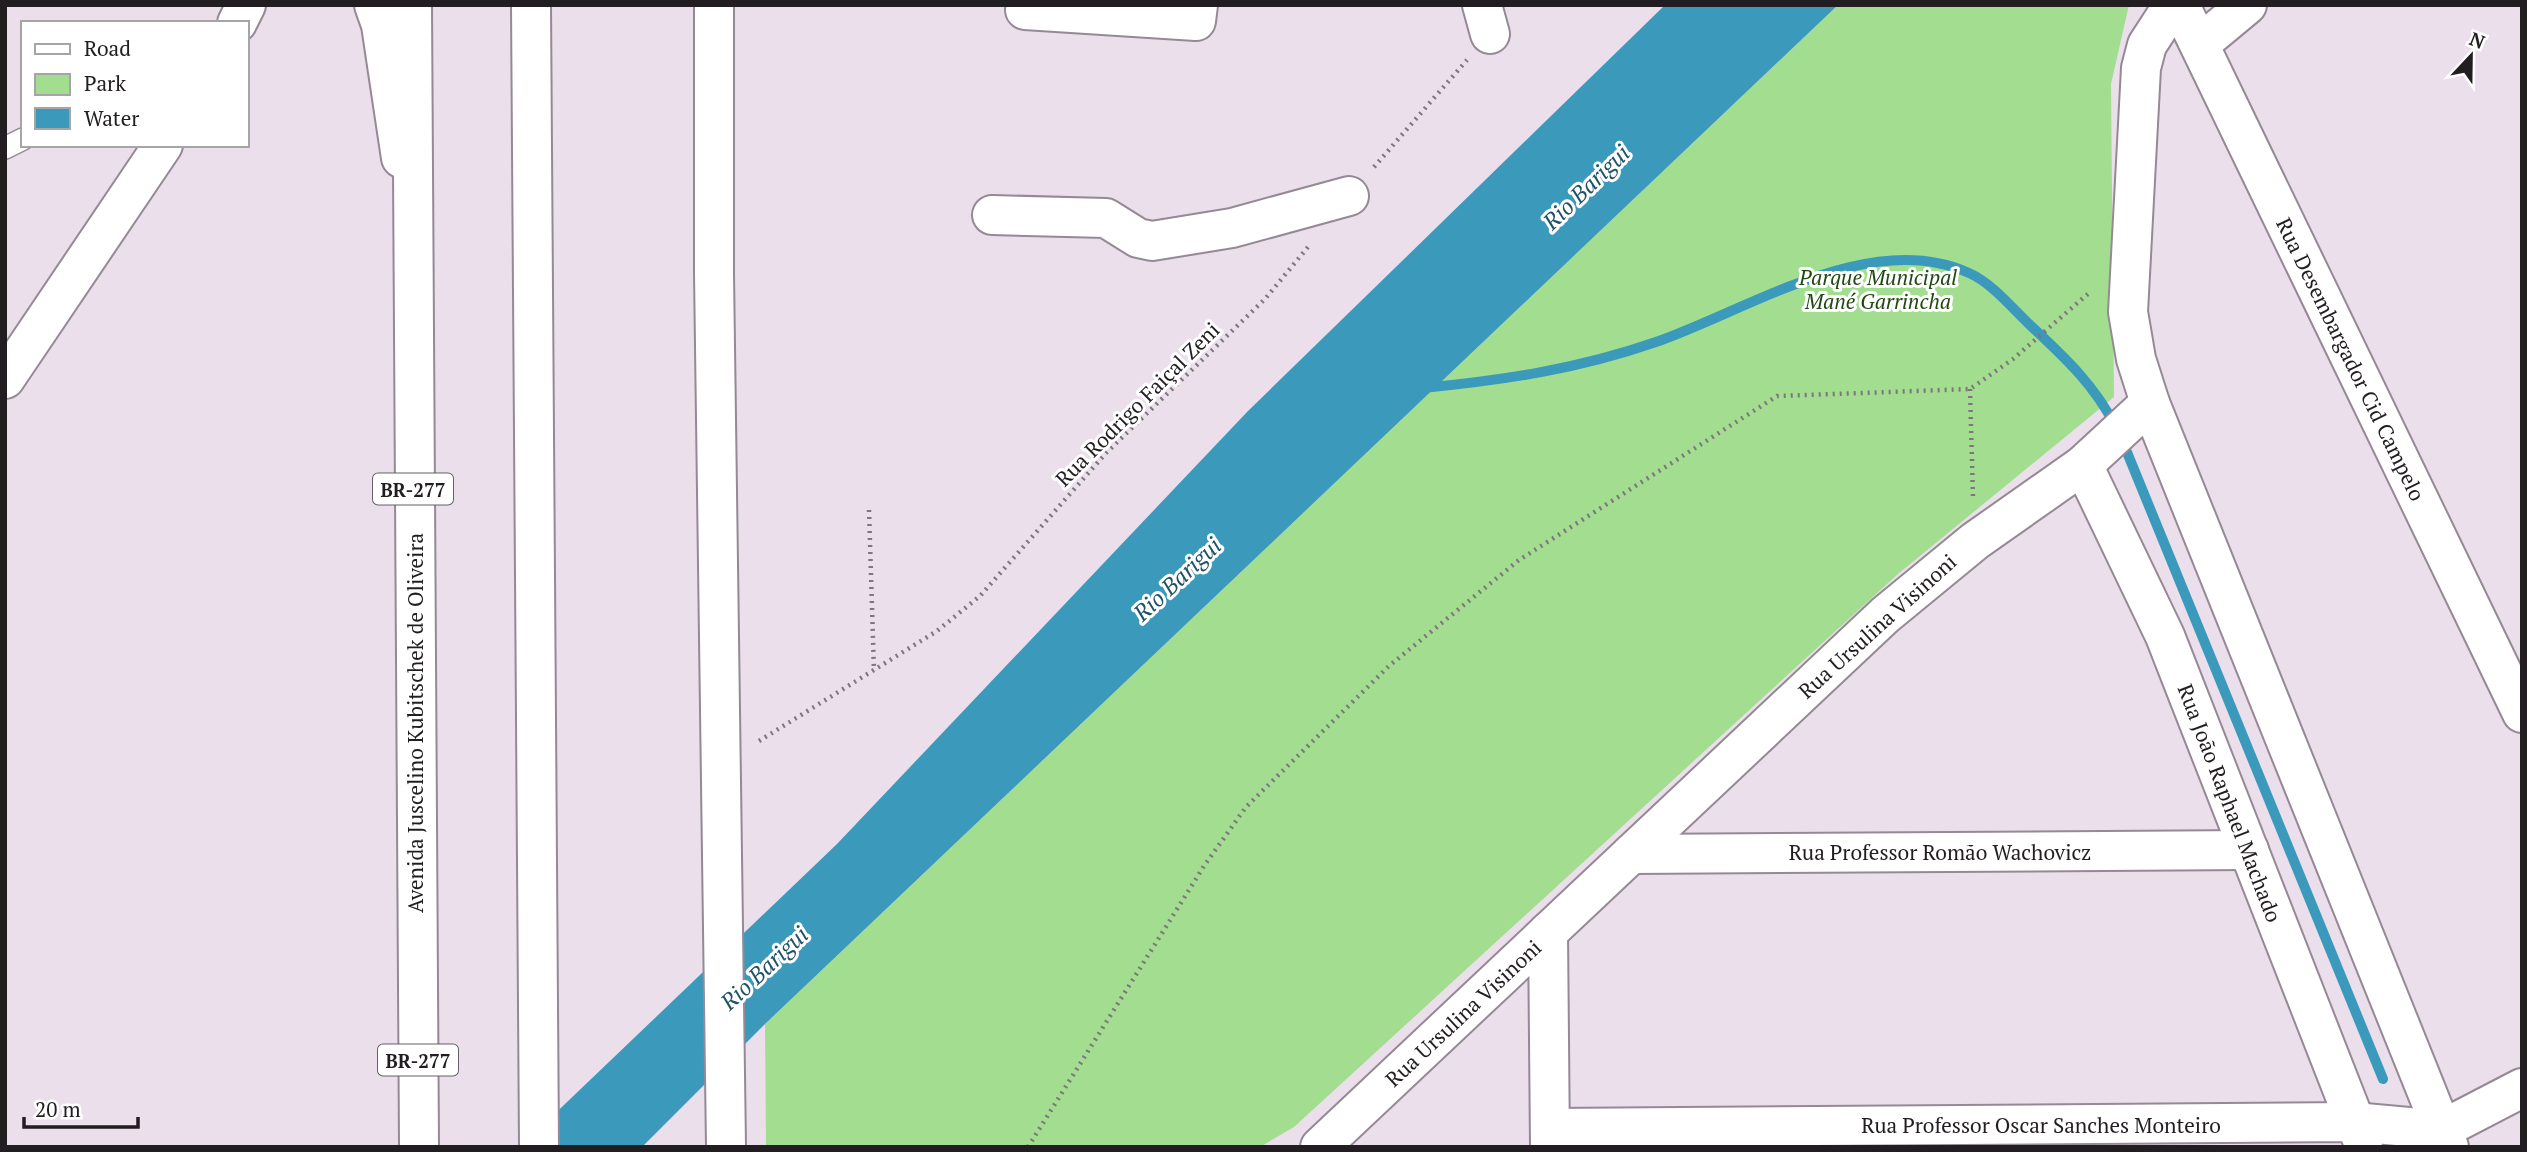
<svg xmlns="http://www.w3.org/2000/svg" width="2527" height="1152" viewBox="0 0 2527 1152" font-family="'PT Serif',serif">
  <style>
    .green { fill: #a3de90 }
    .water { fill: #3b9abc }
    .lines { fill: none; stroke-linecap: round; stroke-linejoin: round }
    .stream { stroke: #3b9abc; stroke-width: 10 }
    .service-casing { stroke: #948995; stroke-width: 24 }
    .minor-casing { stroke: #948995; stroke-width: 42 }
    .tertiary-casing { stroke: #948995; stroke-width: 42 }
    .secondary-casing { stroke: #948995; stroke-width: 42 }
    .motorway-casing { stroke: #948995; stroke-width: 42 }
    .path { stroke: #7d767d; stroke-width: 4.5; stroke-dasharray: 2 5; stroke-linecap: butt }
    .service { stroke: #fff; stroke-width: 21 }
    .minor { stroke: #fff; stroke-width: 38 }
    .tertiary { stroke: #fff; stroke-width: 38 }
    .secondary { stroke: #fff; stroke-width: 38 }
    .motorway { stroke: #fff; stroke-width: 38 }
    .labels { text-anchor: middle; dominant-baseline: central; stroke-width: 6; stroke-linejoin: round; paint-order: stroke }
    .shield { fill: #fff; stroke: #646164; stroke-width: 2 }
    .shield-label { font-size: 19px; font-weight: bold; fill: #211d21 }
    .park-label { font-size: 21px; font-style: italic; fill: #224912; stroke: #fff }
    .street-label { font-size: 21px; fill: #211d21; stroke: #fff }
    .water-label { font-size: 23px; font-style: italic; fill: #205367; stroke: #fff }
  </style>
  <rect width="100%" height="100%" fill="#ebdfeb"/>
  <!-- green -->
  <path class="green" d="M1838 5H2129L2111 84 2114 397 1898 574 1294 1127 1260 1147H766L765 1024Z"/>
  <!-- water -->
  <path class="water" d="M1665 5H1838L765 1024 642 1147H520L837 844 1248 411Z"/>
  <g class="lines">
    <!-- stream -->
    <g class="stream">
      <path d="M1423 388C1505 380 1578 369 1656 342 1748 310 1872 228 1969 273 1992 283 2012 308 2030 325 2062 355 2095 385 2115 426"/>
      <path d="M2122 440 2383 1079"/>
    </g>
    <defs>
      <path id="service" d="M5 148 23 139"/>
      <g id="minor">
        <path d="M374 5 381 25 401 158"/>
        <path d="M1482 5 1490 34"/>
        <path d="M1025 10 1196 21 1198 5"/>
        <path d="M237 23 246 5"/>
        <path d="M2200 44 2247 5"/>
        <path d="M992 215 1106 218 1138 238 1152 241 1232 228 1349 196"/>
        <path d="M5 379 163 145"/>
        <path d="M2150 403 2449 1147"/>
        <path d="M2083 465 2165 636 2363 1142"/>
        <path d="M1631 854 2249 850"/>
        <path d="M1548 932 1550 1147"/>
        <path d="M1550 1128 2354 1122 2441 1130 2522 1088"/>
        <path d="M1320 1147 1885 615 1975 541 2083 465 2150 403 2136 359 2128 312 2141 68 2147 45 2173 5"/>
      </g>
      <path id="tertiary" d="M2180 5 2522 713"/>
      <path id="secondary" d="M714 5V273L726 1147"/>
      <g id="motorway">
        <path d="M412 5 419 1147"/>
        <path d="M531 5 539 1147"/>
      </g>
    </defs>
    <!-- service casing -->
    <use href="#service" class="service-casing"/>
    <!-- minor casing -->
    <use href="#minor" class="minor-casing"/>
    <!-- tertiary casing -->
    <use href="#tertiary" class="tertiary-casing"/>
    <!-- secondary casing -->
    <use href="#secondary" class="secondary-casing"/>
    <!-- motorway casing -->
    <use href="#motorway" class="motorway-casing"/>
    <!-- path -->
    <g class="path">
      <path d="M1374 167 1467 60"/>
      <path d="M1970 389 1973 497"/>
      <path d="M869 510 874 671"/>
      <path d="M759 741 937 631 980 596 1106 453 1265 299 1308 247"/>
      <path d="M1028 1147 1204 866 1246 807 1389 666 1519 560 1777 396 1970 389 2013 359 2089 293"/>
    </g>
    <!-- service -->
    <use href="#service" class="service"/>
    <!-- minor -->
    <use href="#minor" class="minor"/>
    <!-- tertiary -->
    <use href="#tertiary" class="tertiary"/>
    <!-- secondary -->
    <use href="#secondary" class="secondary"/>
    <!-- motorway -->
    <use href="#motorway" class="motorway"/>
  </g>
  <g class="labels">
    <!-- shield labels -->
    <g class="shield">
      <rect x="373" y="473.5" width="80" height="31" rx="5"/>
      <rect x="378" y="1044.5" width="80" height="31" rx="5"/>
    </g>
    <g class="shield-label">
      <text x="413" y="489">BR-277</text>
      <text x="418" y="1060">BR-277</text>
    </g>
    <!-- park labels -->
    <g class="park-label">
      <text x="1878" y="277">Parque Municipal<tspan x="1878" dy="24">Mané Garrincha</tspan></text>
    </g>
    <!-- street labels -->
    <g class="street-label">
      <text transform="translate(2351 359) rotate(64)">Rua Desembargador Cid Campelo</text>
      <text transform="translate(1137 404) rotate(-45)">Rua Rodrigo Faiçal Zeni</text>
      <text transform="translate(1877 626) rotate(-42)">Rua Ursulina Visinoni</text>
      <text transform="translate(415 723) rotate(-90)">Avenida Juscelino Kubitschek de Oliveira</text>
      <text transform="translate(2230 803) rotate(69)">Rua João Raphael Machado</text>
      <text x="1940" y="852">Rua Professor Romão Wachovicz</text>
      <text transform="translate(1463 1013) rotate(-43)">Rua Ursulina Visinoni</text>
      <text x="2041" y="1125">Rua Professor Oscar Sanches Monteiro</text>
    </g>
    <!-- water labels -->
    <g class="water-label">
      <text transform="translate(1586 187) rotate(-44)">Rio Barigui</text>
      <text transform="translate(1177 579) rotate(-43)">Rio Barigui</text>
      <text transform="translate(764 968) rotate(-43)">Rio Barigui</text>
    </g>
  </g>
  <!-- border -->
  <rect width="2527" height="1152" fill="none" stroke="#211d21" stroke-width="14"/>
  <!-- legend -->
  <rect x="21" y="21" width="228" height="126" fill="#ffffff" stroke="#a6a5a6" stroke-width="2"/>
  <rect x="35" y="44" width="35" height="10" fill="#ffffff" stroke="#a6a5a6" stroke-width="2"/>
  <text x="84" y="56" font-size="21" fill="#211d21">Road</text>
  <rect x="35" y="74" width="35" height="21" fill="#a3de90" stroke="#a6a5a6" stroke-width="2"/>
  <text x="84" y="91" font-size="21" fill="#211d21">Park</text>
  <rect x="35" y="108" width="35" height="21" fill="#3b9abc" stroke="#a6a5a6" stroke-width="2"/>
  <text x="84" y="126" font-size="21" fill="#211d21">Water</text>
  <!-- north arrow -->
  <g transform="translate(2471 56) rotate(22)" stroke="#ffffff" stroke-width="5" paint-order="stroke">
  <path d="M0-5L12 26L0 18L-12 26Z" fill="#211d21"/>
  <text y="-10" font-size="19" font-weight="bold" text-anchor="middle" fill="#211d21">N</text>
  </g>
  <!-- scale -->
  <path d="M24 1117v10h114v-10" fill="none" stroke="#211d21" stroke-width="3.5"/>
  <text x="35" y="1117" font-size="21" fill="#211d21" stroke="#ffffff" stroke-width="5" paint-order="stroke">20 m</text>
</svg>
